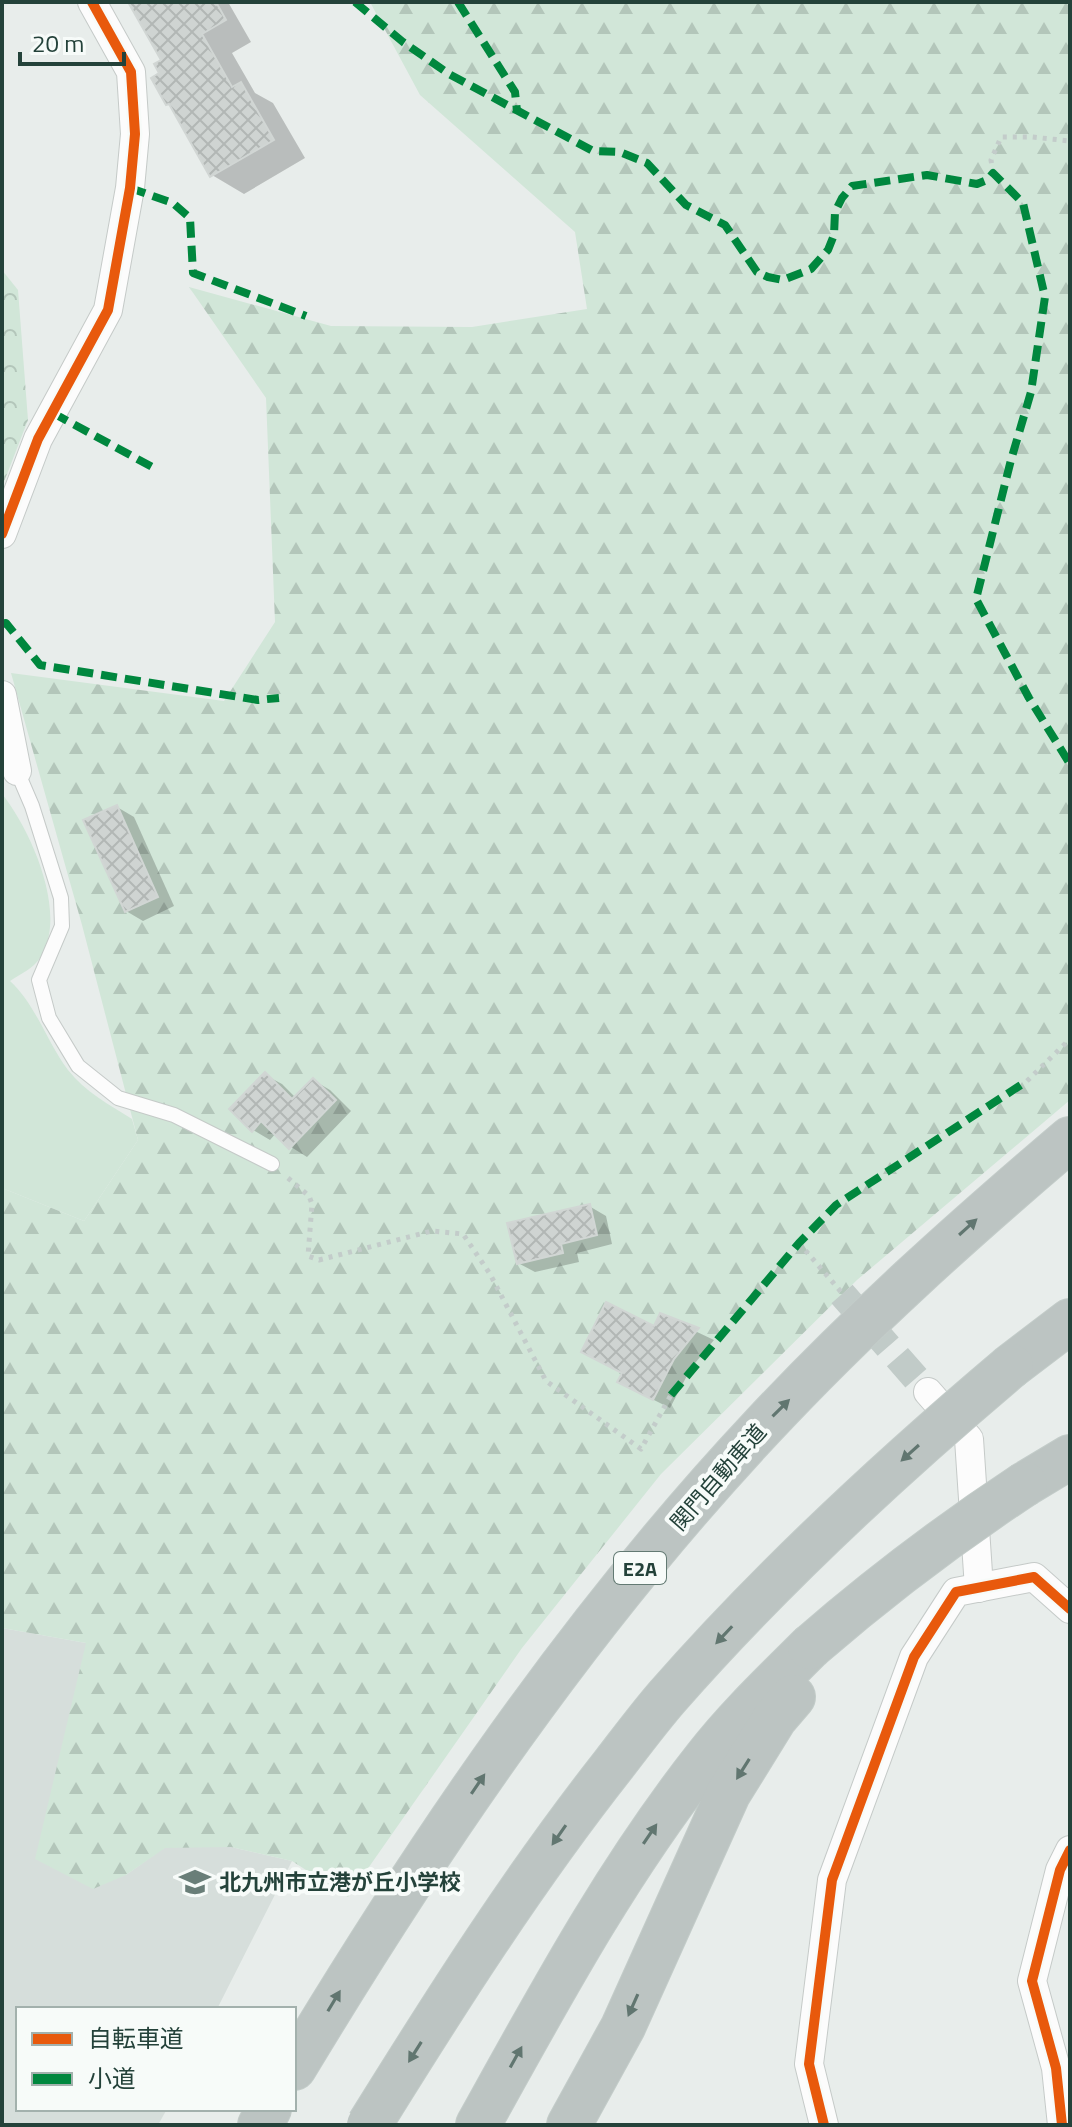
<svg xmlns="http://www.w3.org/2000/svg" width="1072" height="2127" viewBox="0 0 1072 2127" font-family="'Titillium Web','Noto Sans JP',sans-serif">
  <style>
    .built { fill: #d6dedb }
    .green { fill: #d1e6d8 }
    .forest { fill: url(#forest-firs) }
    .park { fill: url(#park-crowns) }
    .shadow { fill: #0003 }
    .building { fill: url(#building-cross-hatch); stroke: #d1d6d4; stroke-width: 2 }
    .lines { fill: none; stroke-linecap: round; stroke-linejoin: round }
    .minor-tunnel { stroke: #c1cbc8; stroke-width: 28; stroke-dasharray: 28 14; stroke-linecap: butt }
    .service-casing { stroke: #c5cac8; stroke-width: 16 }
    .minor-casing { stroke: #c5cac8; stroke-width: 30 }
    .motorway-casing { stroke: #c3ccc9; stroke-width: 46 }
    .path { stroke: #c3ccca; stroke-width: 5; stroke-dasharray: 4 6; stroke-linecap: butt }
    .service { stroke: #fcfcfc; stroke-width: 14 }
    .minor { stroke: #fcfcfc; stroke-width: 28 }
    .motorway { stroke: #bcc4c2; stroke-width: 44 }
    .motorway-bridge-casing { stroke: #c3ccc9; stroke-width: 46; stroke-linecap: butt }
    .motorway-bridge { stroke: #bcc4c2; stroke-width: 44 }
    .quiet { stroke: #00873e; stroke-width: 8; stroke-dasharray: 16 8; stroke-linecap: butt }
    .cycleway-casing { stroke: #f7fbf9; stroke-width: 15 }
    .cycleway { stroke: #e8590c; stroke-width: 10 }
    .oneway { fill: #617670 }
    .labels { text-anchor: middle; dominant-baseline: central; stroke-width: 8; stroke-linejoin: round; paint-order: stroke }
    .shield { fill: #f7fbf9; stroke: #637a73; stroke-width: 2 }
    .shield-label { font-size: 20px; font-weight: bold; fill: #24423a }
    .street-label { font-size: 22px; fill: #24423a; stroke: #f7fbf9 }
    .poi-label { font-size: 22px; font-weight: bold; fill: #24423a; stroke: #f7fbf9; text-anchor: start }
  </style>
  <defs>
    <pattern id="forest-firs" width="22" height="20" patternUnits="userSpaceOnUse" patternTransform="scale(2)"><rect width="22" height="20" fill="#d1e6d8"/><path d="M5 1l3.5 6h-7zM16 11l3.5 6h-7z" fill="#b3c6ba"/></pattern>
    <pattern id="park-crowns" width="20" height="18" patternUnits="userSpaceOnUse" patternTransform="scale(2)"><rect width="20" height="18" fill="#d1e6d8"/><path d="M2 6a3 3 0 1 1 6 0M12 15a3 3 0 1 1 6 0" fill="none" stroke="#b3c6ba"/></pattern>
    <pattern id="building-cross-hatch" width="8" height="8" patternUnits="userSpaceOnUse" patternTransform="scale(2)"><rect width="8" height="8" fill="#cfd4d2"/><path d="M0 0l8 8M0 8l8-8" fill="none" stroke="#b2b7b5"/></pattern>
  </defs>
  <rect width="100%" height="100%" fill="#e8edeb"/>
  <!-- built -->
  <path class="built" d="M2 1628 86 1643 126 1875 165 1847H231L292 1861 217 2009H18V2109H167L158 2125H2Z"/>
  <!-- green -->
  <path class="green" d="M2 794C31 830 69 915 40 958 33 969 20 974 10 981 36 1005 47 1042 68 1070 85 1092 110 1105 132 1119L138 1140 84 1221 2 1188Z"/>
  <!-- forest -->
  <path class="forest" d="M370 2H1070V1100L857 1280 661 1474 522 1648 348 1897 292 1861 231 1847 165 1848 126 1875 93 1889 35 1859 86 1643 2 1628V1188L84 1221 138 1140 82 925 11 673 224 701 275 622 266 398 189 287 331 326 472 327 587 309 575 232 420 95Z"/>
  <!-- park -->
  <path class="park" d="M2 270 18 290 28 420 2 487Z"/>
  <!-- shadow -->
  <g class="shadow">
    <path d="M145 2H228L251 42 232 53 255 93 273 103 305 158 244 194 212 175 172 106 168 103 164 60Z"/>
    <path d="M117 807 134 817 174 906 143 921 126 911Z"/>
    <path d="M265 1075 282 1084 296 1098 313 1080 330 1090 351 1111 307 1157 291 1147 276 1133 270 1140 253 1130Z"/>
    <path d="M589 1206 606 1216 612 1244 577 1253 579 1262 535 1272 518 1263Z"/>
    <path d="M661 1315 714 1340 691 1368 670 1408 636 1391Z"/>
  </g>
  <!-- building -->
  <g class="building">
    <path d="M128 2H216L226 20 202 34 232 87 241 82 274 140 210 177 169 104 166 105 151 78 159 73 154 64 161 60Z"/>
    <path d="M117 805 158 897 125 912 83 820Z"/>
    <path d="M265 1072 292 1099 313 1078 336 1100 289 1149 261 1121 252 1132 229 1109Z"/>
    <path d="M590 1204 597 1235 561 1244 563 1253 517 1264 507 1223Z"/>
    <path d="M606 1302 654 1326 660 1313 699 1328 674 1359 653 1400 617 1382 622 1373 581 1352Z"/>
  </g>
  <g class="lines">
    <!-- minor-tunnel -->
    <path class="minor-tunnel" d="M842 1294 928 1392"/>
    <defs>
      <path id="service" d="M17 771 32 806 61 898 62 926 39 980 49 1018 78 1066 118 1098 174 1115 272 1164"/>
      <g id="minor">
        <path d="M2 534 38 439 108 310 130 188 135 134 131 72 92 2"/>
        <path d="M2 695 17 771"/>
        <path d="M928 1392 969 1439 979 1588"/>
        <path d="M824 2125 809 2064 832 1880 914 1657 956 1592 1034 1577 1070 1609"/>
        <path d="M1062 2125 1056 2068 1032 1981 1060 1870 1070 1850"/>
      </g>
      <g id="motorway">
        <path d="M1011 1366 1070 1321"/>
        <path d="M1025 1484 1070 1457"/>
        <path d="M294 2068C430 1842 581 1620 762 1427 858 1324 963 1230 1070 1139"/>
        <path d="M260 2125 269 2109"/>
        <path d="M478 2125C548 1999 616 1872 706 1758 737 1718 774 1683 810 1647"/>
        <path d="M569 2125 623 2027 728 1794 775 1718 793 1697"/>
      </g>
    </defs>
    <!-- service casing -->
    <use href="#service" class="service-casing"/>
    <!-- minor casing -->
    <use href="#minor" class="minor-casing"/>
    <!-- motorway casing -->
    <use href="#motorway" class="motorway-casing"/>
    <!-- path -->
    <g class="path">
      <path d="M993 173 991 160 1001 137H1032L1070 141"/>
      <path d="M1027 1081 1070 1039"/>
      <path d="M288 1178 309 1196 312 1204 308 1256 319 1260 432 1231 463 1234 490 1274 546 1381 641 1449 671 1395"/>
      <path d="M799 1243 842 1293"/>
    </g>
    <!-- service -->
    <use href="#service" class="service"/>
    <!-- minor -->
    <use href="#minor" class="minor"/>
    <!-- motorway -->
    <use href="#motorway" class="motorway"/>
    <defs>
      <g id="motorway-bridge">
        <path d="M810 1647C879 1587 949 1534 1025 1484"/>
        <path d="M369 2125C446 2001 524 1878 614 1764 631 1742 648 1719 667 1697 772 1577 889 1469 1011 1366"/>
      </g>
    </defs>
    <!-- motorway-bridge casing -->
    <use href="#motorway-bridge" class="motorway-bridge-casing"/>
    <!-- motorway-bridge -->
    <use href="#motorway-bridge" class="motorway-bridge"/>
    <!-- quiet -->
    <g class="quiet">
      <path d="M355 2 403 42 449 74 593 151 620 152 647 163 686 205 725 225 757 272 768 277 783 280 811 269 828 250 834 235 835 212 842 198 852 186 927 175 977 184 987 180 993 173 1023 203 1045 297 1031 392 1011 460 976 599 1029 698 1070 764"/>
      <path d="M458 2 515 92 517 111"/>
      <path d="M130 188 173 203 190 218 193 273 306 316"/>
      <path d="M53 413 154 468"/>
      <path d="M2 624 6 623 40 665 258 700 279 698"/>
      <path d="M671 1395 799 1243 836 1205 1027 1081"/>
    </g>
    <defs>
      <g id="cycleway">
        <path d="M2 534 38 439 108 310 130 188 135 134 131 72 92 2"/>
        <path d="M824 2125 809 2064 832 1880 914 1657 956 1592 1034 1577 1070 1609"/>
        <path d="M1062 2125 1056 2068 1032 1981 1060 1870 1070 1850"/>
      </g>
    </defs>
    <!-- cycleway casing -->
    <use href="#cycleway" class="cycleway-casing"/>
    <!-- cycleway -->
    <use href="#cycleway" class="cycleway"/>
  </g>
  <!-- one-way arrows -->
  <defs><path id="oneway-solid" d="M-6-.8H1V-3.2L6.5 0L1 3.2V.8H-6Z" transform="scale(2)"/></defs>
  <g class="oneway">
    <use href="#oneway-solid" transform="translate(968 1227) rotate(-42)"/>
    <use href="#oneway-solid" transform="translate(781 1408) rotate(-45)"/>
    <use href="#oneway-solid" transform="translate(910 1453) rotate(138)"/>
    <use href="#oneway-solid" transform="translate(724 1635) rotate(133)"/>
    <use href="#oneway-solid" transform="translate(743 1769) rotate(122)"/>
    <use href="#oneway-solid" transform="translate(478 1784) rotate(-56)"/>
    <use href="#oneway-solid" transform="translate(650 1834) rotate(-56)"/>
    <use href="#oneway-solid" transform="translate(559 1835) rotate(125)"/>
    <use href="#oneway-solid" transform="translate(334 2001) rotate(-59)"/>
    <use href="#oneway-solid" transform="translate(633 2005) rotate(114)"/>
    <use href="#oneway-solid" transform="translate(415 2052) rotate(122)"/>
    <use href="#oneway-solid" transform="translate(516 2057) rotate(-61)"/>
  </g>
  <!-- icons -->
  <defs>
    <symbol id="school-bare" viewBox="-9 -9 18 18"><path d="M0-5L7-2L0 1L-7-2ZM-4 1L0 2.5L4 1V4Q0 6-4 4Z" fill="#697e78" stroke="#f7fbf9" stroke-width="2.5" paint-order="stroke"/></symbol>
  </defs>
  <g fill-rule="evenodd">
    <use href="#school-bare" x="173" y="1860" width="44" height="44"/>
  </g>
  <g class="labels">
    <!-- shield labels -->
    <rect class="shield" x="614" y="1552" width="52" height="32" rx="6"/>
    <g class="shield-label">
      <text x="640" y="1568">E2A</text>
    </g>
    <!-- street labels -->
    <g class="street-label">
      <text transform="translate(718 1477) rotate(-49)">関門自動車道</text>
    </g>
    <!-- poi labels -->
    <g class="poi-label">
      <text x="219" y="1882">北九州市立港が丘小学校</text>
    </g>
  </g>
  <!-- border -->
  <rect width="1072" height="2127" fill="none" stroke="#24423a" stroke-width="8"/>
  <!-- legend -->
  <rect x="16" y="2007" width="280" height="104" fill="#f7fbf9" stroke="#a3b1ad" stroke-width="2"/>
  <rect x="32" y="2033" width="40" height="12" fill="#e8590c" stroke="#a3b1ad" stroke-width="2"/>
  <text x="88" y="2047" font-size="24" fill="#24423a">自転車道</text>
  <rect x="32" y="2073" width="40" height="12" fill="#00873e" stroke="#a3b1ad" stroke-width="2"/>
  <text x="88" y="2087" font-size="24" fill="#24423a">小道</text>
  <!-- scale -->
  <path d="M20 52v12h104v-12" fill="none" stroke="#24423a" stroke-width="4"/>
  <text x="32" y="52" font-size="24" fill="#24423a" stroke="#f7fbf9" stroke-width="6" paint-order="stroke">20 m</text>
</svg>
